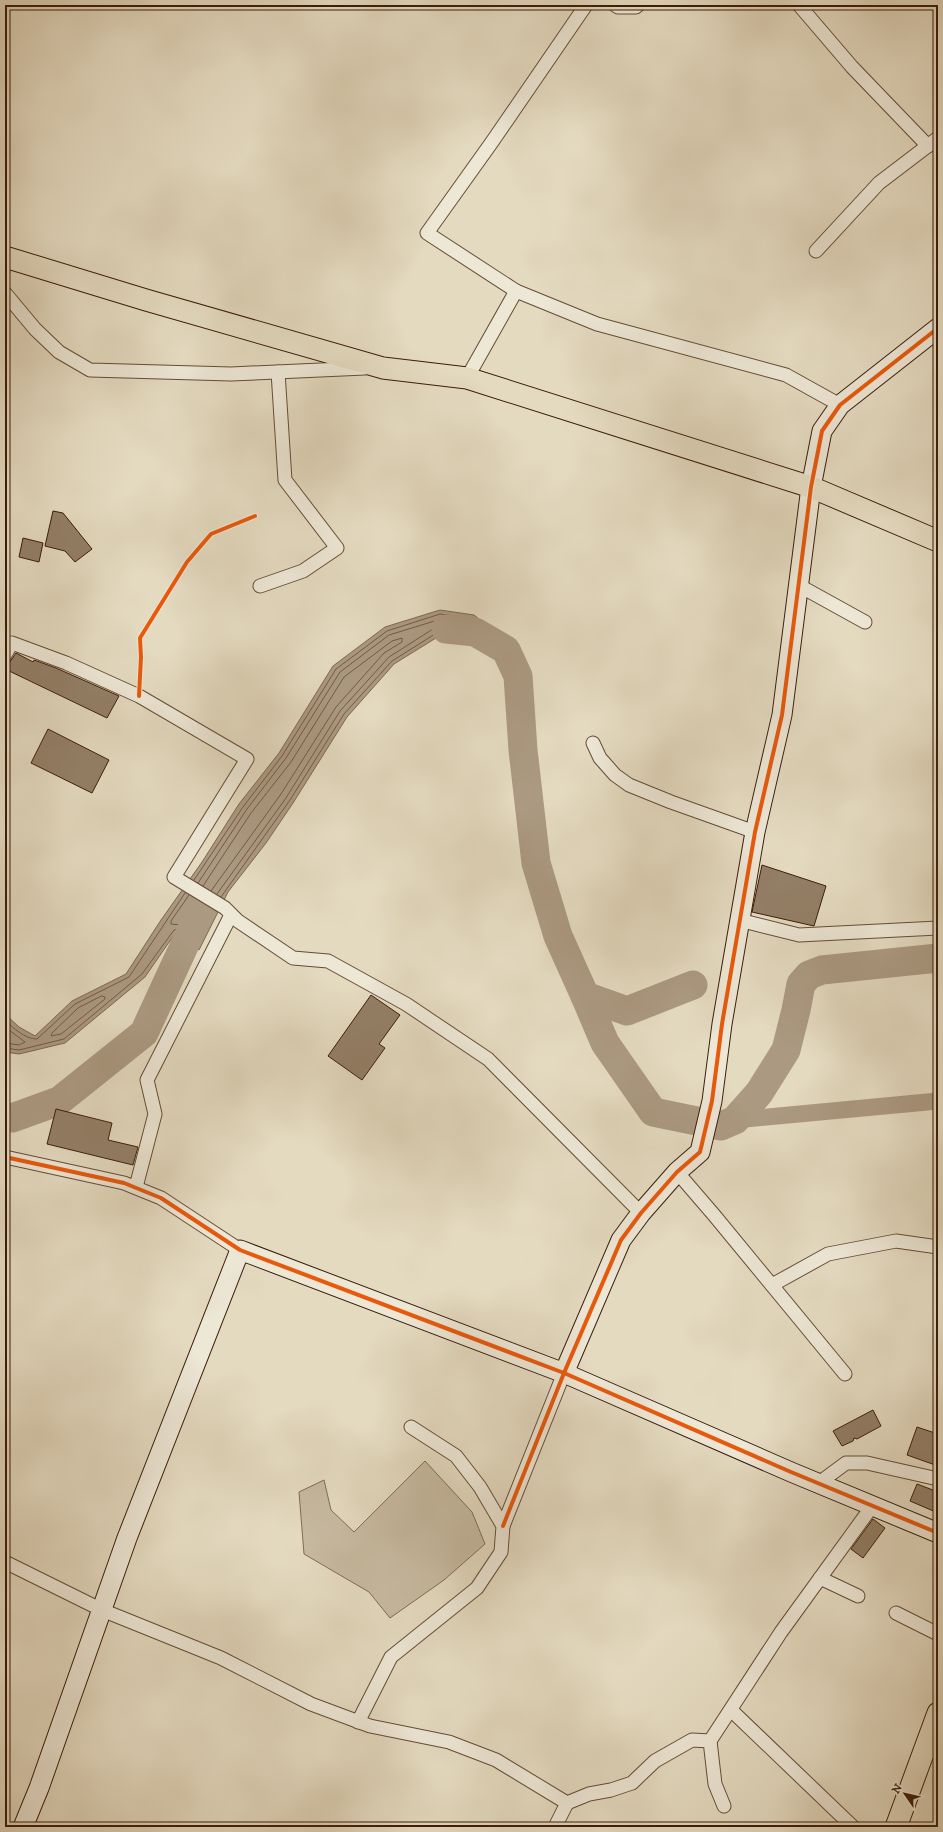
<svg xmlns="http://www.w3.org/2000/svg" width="943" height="1832" viewBox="0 0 943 1832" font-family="'IM FELL DW Pica',serif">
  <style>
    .green { fill: #c7baa1; stroke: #816b54 }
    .water { fill: #ab9981; stroke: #7e6750 }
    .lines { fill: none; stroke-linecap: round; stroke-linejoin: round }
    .shore { stroke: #735a44; stroke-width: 1 }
    .canal { stroke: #ab9981; stroke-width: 17 }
    .river { stroke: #ab9981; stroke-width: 29 }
    .building { fill: #937f67; stroke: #3b1c07 }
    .street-casing { stroke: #654c35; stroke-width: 15 }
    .secondary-casing { stroke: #3b1c07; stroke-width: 21 }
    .primary-casing { stroke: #3b1c07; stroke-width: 23 }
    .street { stroke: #ede7d6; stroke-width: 13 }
    .secondary { stroke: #ede7d6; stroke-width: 19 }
    .primary { stroke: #e4dac0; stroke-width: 21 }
    .cycleway-casing { stroke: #ede7d6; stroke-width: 6 }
    .cycleway { stroke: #e8590c; stroke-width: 4 }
  </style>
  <rect width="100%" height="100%" fill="#e4dac0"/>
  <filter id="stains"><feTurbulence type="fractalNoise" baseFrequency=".005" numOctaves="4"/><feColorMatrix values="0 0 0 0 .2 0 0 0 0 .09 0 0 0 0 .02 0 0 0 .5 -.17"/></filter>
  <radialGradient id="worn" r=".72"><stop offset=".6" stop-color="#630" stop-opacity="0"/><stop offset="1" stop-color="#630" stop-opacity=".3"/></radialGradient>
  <!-- green -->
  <path class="green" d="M425 1461 472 1512 485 1544 444 1580 390 1618 369 1592 304 1554 299 1492 324 1480 331 1510 354 1532Z"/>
  <!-- water -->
  <path class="water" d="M440 610 474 615 494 631 475 645 436 638 394 664 347 717 293 803 266 843 228 892 199 950 176 932 145 977 65 1043 19 1054 5 1052V1014L19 1027 35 1036 72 1001 126 974 161 920 202 862 239 804 279 753 333 666 385 627Z"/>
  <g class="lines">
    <!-- shore -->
    <g class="shore">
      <path d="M194 880 243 807 282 756 336 669 387 631 440 614 473 619 486 629V632L474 640 435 634 392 661 344 714 290 800 221 897"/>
      <path d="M198 883 247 809 286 758 340 672 389 635 441 619 470 623 477 629V632L472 635 433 629 389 657 340 711 286 798 217 894"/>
      <path d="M203 886 251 813 291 762 344 677 392 641 402 638V642L384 653 336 707 281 794 211 891"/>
      <path d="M189 895 171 921V924L181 925 195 935 210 907"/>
      <path d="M194 898 182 917 191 925H194L204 904"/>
      <path d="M102 996 105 997V999L61 1034 51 1036 52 1033 78 1008Z"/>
      <path d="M5 1020C13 1028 25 1039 37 1039L75 1004 129 977 185 893"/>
      <path d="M5 1027 25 1042 19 1045 5 1043"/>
      <path d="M5 1048 19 1050 64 1039 142 974 174 930 179 929 195 943 198 942 214 910"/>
    </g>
    <!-- canal -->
    <path class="canal" d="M735 1120 938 1101"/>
    <!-- river -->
    <g class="river">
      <path d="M446 629 475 632 506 650 518 676 523 750 536 863 558 936 585 996 627 1011 693 985"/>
      <path d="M585 996 605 1043 653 1112 721 1126 735 1120 759 1093 786 1050 796 1010 801 984 809 975 822 970 938 958"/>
      <path d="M5 1117 12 1118 59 1101 144 1033 203 905"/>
    </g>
  </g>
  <!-- building -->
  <g class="building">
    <path d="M53 511 63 513 92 549 75 562 65 551 45 546Z"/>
    <path d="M23 538 43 543 39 562 19 557Z"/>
    <path d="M16 653 33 662 34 660 56 668 119 696 107 718 5 669Z"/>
    <path d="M48 729 109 760 92 793 31 763Z"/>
    <path d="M762 865 826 886 814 926 752 912Z"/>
    <path d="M371 995 400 1015 379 1044 385 1048 362 1080 328 1056Z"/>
    <path d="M56 1109 112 1123 108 1140 138 1147 133 1165 47 1144Z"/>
    <path d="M873 1410 881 1426 857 1439 854 1438 853 1441 842 1446 833 1431Z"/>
    <path d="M917 1427 938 1434V1466L907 1455Z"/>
    <path d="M917 1484 938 1492V1513L910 1501Z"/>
    <path d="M873 1519 885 1528 863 1558 851 1549Z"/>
  </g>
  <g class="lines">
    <defs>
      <g id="street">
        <path d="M586 5 492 142 427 233 516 291 597 324 786 375 840 405"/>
        <path d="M615 5 618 7H636L638 5"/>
        <path d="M799 5 852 67 928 146"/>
        <path d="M816 251 879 183 938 138"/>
        <path d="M5 293 35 329 59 352 90 370 231 374 365 368"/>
        <path d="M467 378 516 291"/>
        <path d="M798 585 865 622"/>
        <path d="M260 586 303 571 337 548 285 480 278 372"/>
        <path d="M5 655 12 643 66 663 139 696 247 759 174 877 225 908 238 921 293 958 328 961 406 1004 488 1059 641 1213"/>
        <path d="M593 743 600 758 615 775 629 785 671 802 755 832"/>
        <path d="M739 920 799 935 938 928"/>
        <path d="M5 1157 124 1183 161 1198 240 1250"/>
        <path d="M677 1172 714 1215 845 1374"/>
        <path d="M136 1187 155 1114 147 1080 231 915"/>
        <path d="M772 1285 828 1254 896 1241 938 1247"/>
        <path d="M819 1483 846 1463H867L938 1479"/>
        <path d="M503 1526 564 1373"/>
        <path d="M5 1562 102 1610 221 1658 311 1704 370 1726 449 1742 496 1760 567 1803 555 1827"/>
        <path d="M820 1578 858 1596"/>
        <path d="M896 1613 938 1634"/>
        <path d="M731 1710 853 1827"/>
        <path d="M358 1722 391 1657 477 1588 501 1552 503 1526 480 1487 456 1456 411 1427"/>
        <path d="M710 1741 781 1632 873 1505"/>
        <path d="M567 1803 589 1794 611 1790 632 1783 655 1761 692 1740 710 1741 715 1784 724 1806"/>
      </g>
      <g id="secondary">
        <path d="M564 1373 621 1240 641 1213 677 1172 700 1152 712 1101 722 1024 755 832 782 715 811 487 822 431 840 405 938 328"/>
        <path d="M23 1827 39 1788 127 1538 240 1250 564 1373 791 1472 938 1533"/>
      </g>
      <g id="primary">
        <path d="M5 257 146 300 383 368 467 378 811 487 938 541"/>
        <path d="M896 1827 938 1713"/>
      </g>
    </defs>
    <!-- street casing -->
    <use href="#street" class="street-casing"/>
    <!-- secondary casing -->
    <use href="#secondary" class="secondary-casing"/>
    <!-- primary casing -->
    <use href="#primary" class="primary-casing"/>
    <!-- street -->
    <use href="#street" class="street"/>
    <!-- secondary -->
    <use href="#secondary" class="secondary"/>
    <!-- primary -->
    <use href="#primary" class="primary"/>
    <defs>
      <g id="cycleway">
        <path d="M139 696 141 657 140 638 187 562 211 534 255 516"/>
        <path d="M5 1157 124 1183 161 1198 240 1250 564 1373 791 1472 938 1533"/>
        <path d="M503 1526 564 1373 621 1240 641 1213 677 1172 700 1152 712 1101 722 1024 755 832 782 715 811 487 822 431 840 405 938 328"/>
      </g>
    </defs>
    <!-- cycleway casing -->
    <use href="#cycleway" class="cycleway-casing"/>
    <!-- cycleway -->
    <use href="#cycleway" class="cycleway"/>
  </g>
  <!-- margin -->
  <rect width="943" height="1832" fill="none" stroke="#e4dac0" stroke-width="20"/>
  <rect x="6" y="6" width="931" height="1820" fill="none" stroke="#3b1c07" stroke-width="2"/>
  <rect x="10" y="10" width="923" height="1812" fill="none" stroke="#3b1c07"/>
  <!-- north arrow -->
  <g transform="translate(905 1794) rotate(304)" stroke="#ede7d6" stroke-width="3" paint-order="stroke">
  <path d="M0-3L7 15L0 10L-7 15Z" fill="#3b1c07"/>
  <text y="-6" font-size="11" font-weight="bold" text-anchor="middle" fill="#3b1c07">N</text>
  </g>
  <rect width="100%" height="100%" filter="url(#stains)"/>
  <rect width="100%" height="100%" fill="url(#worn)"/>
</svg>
